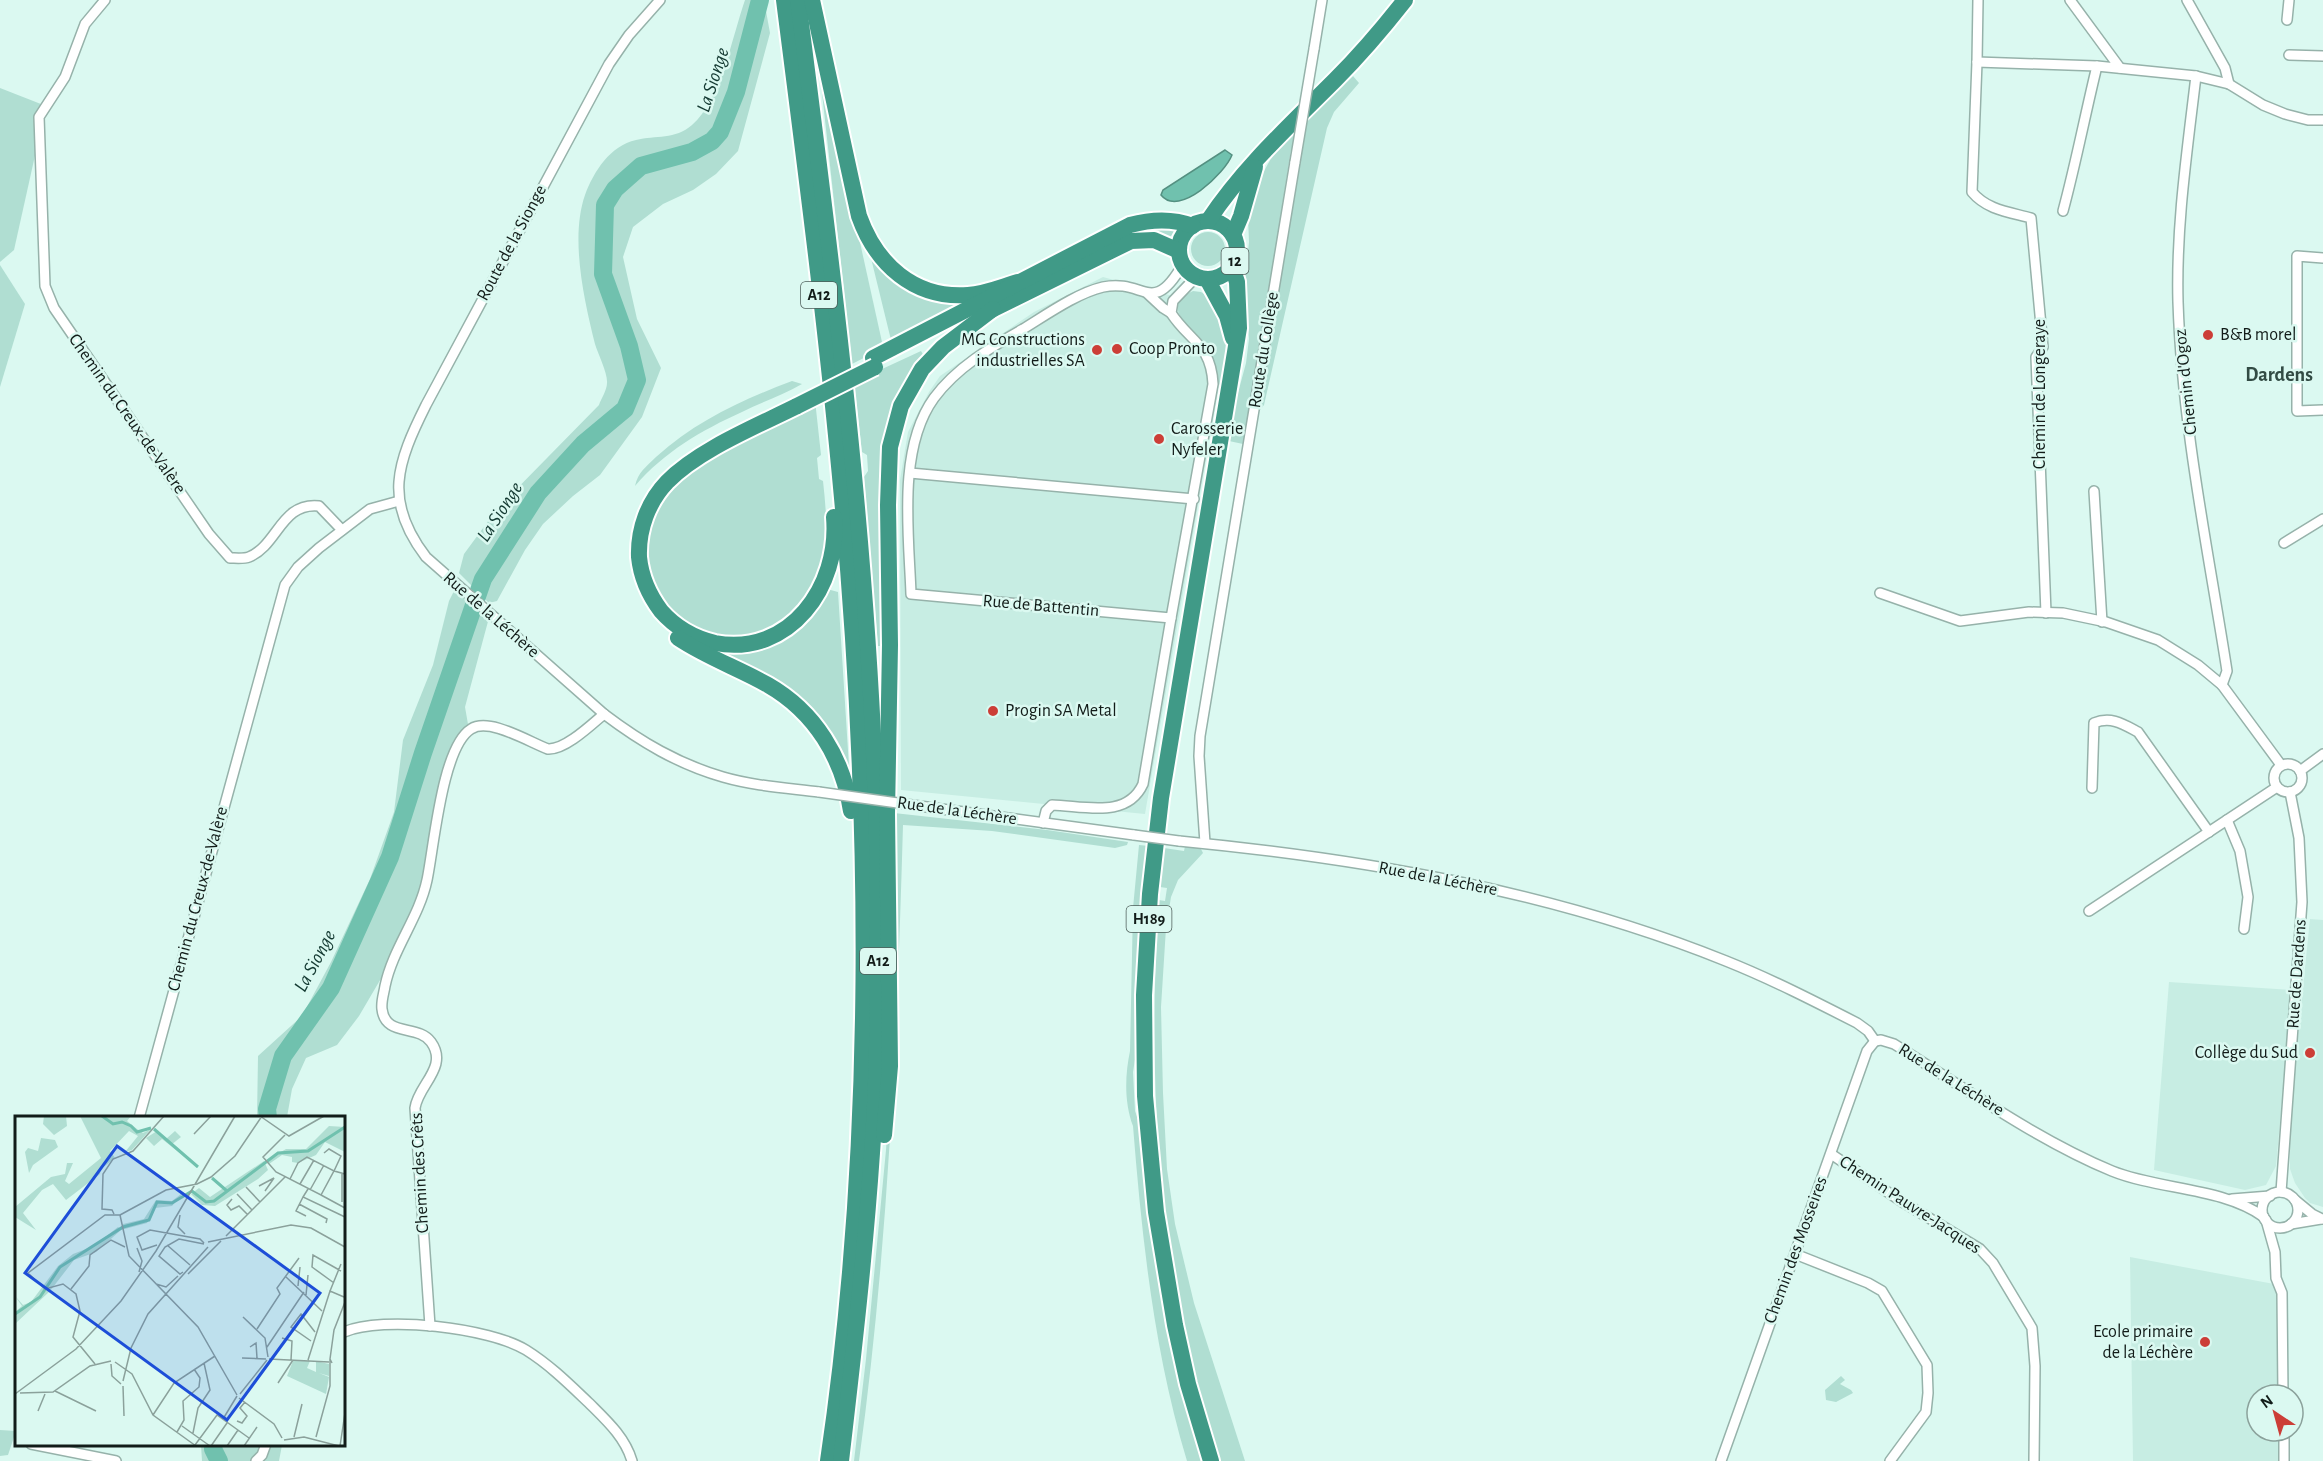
<svg xmlns="http://www.w3.org/2000/svg" width="2323" height="1461" viewBox="0 0 2323 1461" font-family="'Alegreya Sans',sans-serif">
  <style>
    .built { fill: #c7ede3 }
    .green { fill: #b0ded2 }
    .water { fill: #70c1ae; stroke: #549081; stroke-width: 1.5 }
    .lines { fill: none; stroke-linecap: round; stroke-linejoin: round }
    .river { stroke: #70c1ae; stroke-width: 18 }
    .street-casing { stroke: #96b2aa; stroke-width: 12 }
    .highway-casing { stroke: #fff; stroke-width: 20 }
    .street { stroke: #fff; stroke-width: 9 }
    .highway { stroke: #409a87; stroke-width: 16 }
    .street-bridge-casing { stroke: #96b2aa; stroke-width: 12; stroke-linecap: butt }
    .highway-bridge-casing { stroke: #fff; stroke-width: 20; stroke-linecap: butt }
    .street-bridge { stroke: #fff; stroke-width: 9 }
    .highway-bridge { stroke: #409a87; stroke-width: 16 }
    .poi-dot { fill: #cc3e37; stroke: #dbf9f1; stroke-width: 2 }
    .labels { text-anchor: middle; dominant-baseline: central; stroke-width: 5; stroke-linejoin: round; paint-order: stroke }
    .shield { fill: #dbf9f1; stroke: #4e5e5a; stroke-width: 1.5 }
    .shield-label { font-size: 16px; font-weight: bold; fill: #121c19 }
    .street-label { font-size: 18px; fill: #121c19; stroke: #dbf9f1 }
    .poi-label { font-size: 18px; fill: #121c19; stroke: #dbf9f1; text-anchor: start }
    .water-label { font-size: 20px; font-style: italic; fill: #143a32; stroke: #dbf9f1 }
    .neighbourhood-label { font-size: 20px; font-weight: bold; fill: #324b44; stroke: #dbf9f1 }
    .inset-river { fill: none; stroke: #70c1ae; stroke-width: 3 }
    .inset-road { fill: none; stroke: #8ba19b; stroke-width: 1.5 }
    .view { fill: #1d4ed8; fill-opacity: 0.15; stroke: #1d4ed8; stroke-width: 3 }
    .inset-edge { fill: none; stroke: #121c19; stroke-width: 3 }
  </style>
  <rect width="100%" height="100%" fill="#dbf9f1"/>
  <!-- built -->
  <g class="built">
    <path d="M1103 277 1195 302 1223 360 1145 814 901 790 900 480 908 432 929 392 940 376 1034 312Z"/>
    <path d="M2310 919 2323 920V1207L2310 1203 2305 1198 2295 1183 2290 1169V1115Z"/>
    <path d="M2169 982 2292 990 2276 1166 2266 1185 2245 1190 2154 1170Z"/>
    <path d="M2130 1257 2274 1284 2279 1290 2280 1395H2257V1431H2280L2281 1461H2133Z"/>
  </g>
  <!-- green -->
  <g class="green">
    <path d="M745 0H764L770 33 738 151 716 174 693 190 663 204 633 227 623 257 637 319 661 368 642 417 600 475 573 496 543 524 525 550 497 601 489 603 459 573 464 554 497 509 599 405C601 399 607 390 607 383 608 374 598 354 595 344 584 300 570 238 585 195 594 171 610 146 636 140 656 135 675 140 692 125 721 100 732 37 745 0Z"/>
    <path d="M1353 76 1359 83 1334 112 1327 128 1264 405 1260 410 1259 406 1304 139 1291 150 1246 435 1243 444 1229 441 1235 404 1246 363 1249 339 1245 280 1249 242 1248 217 1255 187 1277 148Z"/>
    <path d="M821 84H825L882 342 881 349 852 364Z"/>
    <path d="M0 88 46 106 14 250 0 262Z"/>
    <path d="M1152 228 1174 229V231L1170 238 1128 235 1136 231Z"/>
    <circle cx="1208" cy="249" r="17"/>
    <path d="M870 254 877 261 972 299 891 340Z"/>
    <path d="M0 265 25 304 0 387Z"/>
    <path d="M1193 291 1201 292 1209 297 1225 333 1226 353 1221 385 1217 384C1216 370 1213 356 1205 344 1193 327 1158 308 1193 291Z"/>
    <path d="M921 351 925 358 893 413 884 646H878L864 477 868 471 867 455 862 452 854 382Z"/>
    <path d="M792 381 802 384C783 395 762 402 742 412 702 430 664 452 635 486 638 472 646 467 656 457 696 421 742 400 792 381Z"/>
    <path d="M815 400 821 455 817 458 819 479 823 481C827 518 831 559 811 593 804 606 794 613 782 621 777 625 773 629 767 632 723 655 668 623 652 580 649 572 645 563 645 554 645 548 648 542 649 536 652 518 658 501 671 487 689 468 713 457 735 445 762 430 789 415 815 400Z"/>
    <path d="M457 585 490 614 465 707 469 730 455 751 427 881 393 958 359 1016 337 1045 306 1058 292 1089 287 1117 257 1118 258 1056 302 1016 331 962 370 879 394 812 403 740 433 665 449 601Z"/>
    <path d="M827 589 838 592 850 782 821 726 694 640 765 644Z"/>
    <path d="M894 813 1047 830 1128 842 1127 845 1115 848 992 831 903 825C897 1037 888 1251 859 1461H854L866 1359 886 1150 892 1061Z"/>
    <path d="M1139 845 1149 846 1137 1047 1133 1072 1135 1111 1140 1125 1203 1461H1187C1154 1352 1142 1239 1133 1126 1124 1102 1125 1075 1130 1051L1133 908Z"/>
    <path d="M1185 846 1201 849 1203 853 1178 880 1171 897 1166 928 1161 1007 1163 1093 1167 1169 1175 1224 1194 1303 1245 1461H1219C1159 1281 1146 1089 1159 900L1165 901 1167 888 1160 887 1164 848 1184 851Z"/>
    <path d="M1841 1376 1845 1380 1840 1384 1851 1390 1853 1393 1836 1402 1826 1400 1825 1390Z"/>
    <path d="M0 1430 16 1431 8 1455 0 1456Z"/>
    <path d="M201 1445H282L279 1461H202Z"/>
  </g>
  <!-- water -->
  <path class="water" d="M1225 150 1232 155C1225 173 1179 218 1161 195L1163 190Z"/>
  <g class="lines">
    <!-- river -->
    <g class="river">
      <path d="M268 1118 267 1109 283 1056 331 988 390 857 423 753 483 579 538 493 583 444 625 409 637 380 629 346 603 274 605 205 615 189 641 166 692 152 712 141 720 132 736 92 760 0"/>
      <path d="M214 1444 213 1449 219 1461"/>
    </g>
    <defs>
      <g id="street">
        <path d="M105 0 85 24 65 77 39 117 45 286 54 308 209 534 230 558C235 558 244 559 249 557 278 545 281 502 319 506L342 530"/>
        <path d="M660 0 629 35 609 64 426 405C397 463 383 501 426 557L604 714C641 742 678 764 723 777 754 786 787 788 819 792"/>
        <path d="M1978 0 1977 62 1972 192C1987 210 2009 212 2031 218L2043 347 2036 357 2046 613"/>
        <path d="M2070 0 2120 68"/>
        <path d="M2187 0 2225 68 2229 84"/>
        <path d="M2287 20 2289 0"/>
        <path d="M1314 49 1322 0"/>
        <path d="M2289 55 2323 56"/>
        <path d="M1977 62 2097 66 2196 76 2229 84 2263 105 2285 114 2308 120H2323"/>
        <path d="M2196 76C2187 152 2176 226 2178 302 2182 426 2208 549 2227 671L2222 685"/>
        <path d="M2063 211C2076 163 2085 115 2097 66"/>
        <path d="M2323 258 2297 256V411L2323 410"/>
        <path d="M1183 264C1152 318 1145 278 1103 287 1077 293 1046 315 1023 329 991 347 956 368 934 398 897 449 909 535 911 594L1171 618 1213 384C1211 344 1189 341 1171 313L1173 301 1196 277"/>
        <path d="M1148 294 1163 308 1171 313"/>
        <path d="M910 473 1194 499"/>
        <path d="M2094 491 2102 622"/>
        <path d="M2284 543 2323 519"/>
        <path d="M1880 593 1960 621 2029 612 2063 613 2106 622 2158 640 2198 665 2222 685 2281 765"/>
        <circle cx="2288" cy="778" r="14"/>
        <path d="M2300 771 2323 754"/>
        <path d="M2092 788 2094 723C2111 716 2123 724 2138 732L2209 832"/>
        <path d="M912 805 1134 835"/>
        <path d="M2227 820 2240 851 2248 897 2244 929"/>
        <path d="M1043 823 1046 811 1052 805C1085 806 1127 819 1143 784L1171 618"/>
        <path d="M1179 841C1365 859 1552 891 1726 961 1771 979 1814 1001 1857 1023L1868 1031 1875 1041"/>
        <path d="M1205 843 1199 756 1200 736 1295 162"/>
        <path d="M2089 911 2277 787"/>
        <path d="M1875 1041 1881 1040 1894 1044C1963 1087 2037 1140 2112 1171 2159 1190 2222 1187 2264 1217"/>
        <path d="M139 1118 285 585 298 567 319 548 370 509 399 501"/>
        <path d="M1831 1154 1901 1201 1980 1249 1993 1263 2032 1328 2035 1366 2034 1461"/>
        <path d="M2281 1192 2302 902 2299 838 2290 792"/>
        <circle cx="2280" cy="1210" r="18"/>
        <path d="M2232 1199 2270 1196"/>
        <path d="M2295 1200 2312 1214 2322 1219"/>
        <path d="M2266 1220 2275 1252 2276 1278 2282 1293 2283 1395"/>
        <path d="M2291 1224 2321 1219"/>
        <path d="M1795 1254 1868 1283 1882 1291 1927 1365 1928 1393 1926 1412 1890 1461"/>
        <path d="M430 1326 415 1108C418 1085 449 1067 431 1042 418 1024 385 1037 382 1009 381 1001 384 993 385 986 393 948 419 918 427 880 434 847 442 747 471 729 489 717 529 742 548 749 565 750 591 725 604 714"/>
        <path d="M344 1332C383 1315 490 1328 526 1350 550 1365 569 1384 589 1403 606 1420 625 1437 632 1461"/>
        <path d="M2284 1431V1461"/>
        <path d="M31 1444 116 1461"/>
        <path d="M256 1461 262 1455 266 1444"/>
        <path d="M1721 1461 1867 1051 1875 1041"/>
      </g>
      <g id="highway">
        <path d="M784 0C805 165 827 332 842 498 871 817 875 1143 828 1461"/>
        <path d="M798 0C837 304 877 610 878 917 878 996 878 1075 872 1153 865 1256 853 1358 841 1461"/>
        <path d="M812 0 859 216C876 264 914 299 968 295 985 294 1001 287 1018 282"/>
        <circle cx="1208" cy="250" r="29"/>
        <path d="M1208 221C1243 168 1290 125 1335 80 1360 55 1383 28 1405 0"/>
        <path d="M1233 235 1241 216 1255 167"/>
        <path d="M1207 279 1227 316 1233 338"/>
        <path d="M983 314 1131 241 1154 240 1179 251"/>
        <path d="M873 358 1130 225C1152 219 1172 218 1193 226"/>
        <path d="M797 406C757 426 698 450 667 482 648 502 638 529 639 557 641 577 649 595 661 611 675 627 694 638 715 643 790 657 840 586 834 517"/>
        <path d="M678 638C706 657 738 668 768 685 815 712 843 758 851 811"/>
        <path d="M884 1135 890 1066 887 814 890 645 888 505 890 447 901 406 922 369 943 347 993 309"/>
        <path d="M1211 1461 1188 1384 1175 1325 1156 1212 1145 1096 1144 995 1150 894 1161 798 1239 328 1237 282 1232 267"/>
      </g>
    </defs>
    <!-- street casing -->
    <use href="#street" class="street-casing"/>
    <!-- highway casing -->
    <use href="#highway" class="highway-casing"/>
    <!-- street -->
    <use href="#street" class="street"/>
    <!-- highway -->
    <use href="#highway" class="highway"/>
    <defs>
      <g id="street-bridge">
        <path d="M1295 162 1314 49"/>
        <path d="M819 792 912 805"/>
        <path d="M1134 835 1179 841"/>
      </g>
      <path id="highway-bridge" d="M797 406 875 367"/>
    </defs>
    <!-- street-bridge casing -->
    <use href="#street-bridge" class="street-bridge-casing"/>
    <!-- highway-bridge casing -->
    <use href="#highway-bridge" class="highway-bridge-casing"/>
    <!-- street-bridge -->
    <use href="#street-bridge" class="street-bridge"/>
    <!-- highway-bridge -->
    <use href="#highway-bridge" class="highway-bridge"/>
  </g>
  <!-- markers -->
  <g class="poi-dot">
    <circle cx="2208" cy="335" r="6"/>
    <circle cx="1117" cy="349" r="6"/>
    <circle cx="1097" cy="350" r="6"/>
    <circle cx="1159" cy="439" r="6"/>
    <circle cx="993" cy="711" r="6"/>
    <circle cx="2310" cy="1053" r="6"/>
    <circle cx="2205" cy="1342" r="6"/>
  </g>
  <g class="labels">
    <!-- shield labels -->
    <g class="shield">
      <rect x="1221.5" y="248" width="27" height="26" rx="4.5"/>
      <rect x="801" y="282" width="36" height="26" rx="4.5"/>
      <rect x="1126.5" y="906" width="45" height="26" rx="4.5"/>
      <rect x="860" y="948" width="36" height="26" rx="4.5"/>
    </g>
    <g class="shield-label">
      <text x="1235" y="261">12</text>
      <text x="819" y="295">A12</text>
      <text x="1149" y="919">H189</text>
      <text x="878" y="961">A12</text>
    </g>
    <!-- street labels -->
    <g class="street-label">
      <text transform="translate(512 243) rotate(-62)">Route de la Sionge</text>
      <text transform="translate(1264 350) rotate(-81)">Route du Collège</text>
      <text transform="translate(2186 382) rotate(-96)">Chemin d'Ogoz</text>
      <text transform="translate(2040 394) rotate(-90)">Chemin de Longeraye</text>
      <text transform="translate(127 414) rotate(55)">Chemin du Creux-de-Valère</text>
      <text transform="translate(1041 606) rotate(5)">Rue de Battentin</text>
      <text transform="translate(491 615) rotate(41)">Rue de la Léchère</text>
      <text transform="translate(957 811) rotate(8)">Rue de la Léchère</text>
      <text transform="translate(1438 879) rotate(11)">Rue de la Léchère</text>
      <text transform="translate(198 899) rotate(-75)">Chemin du Creux-de-Valère</text>
      <text transform="translate(2297 974) rotate(-86)">Rue de Dardens</text>
      <text transform="translate(1951 1080) rotate(32)">Rue de la Léchère</text>
      <text transform="translate(420 1173) rotate(-93)">Chemin des Crêts</text>
      <text transform="translate(1910 1205) rotate(33)">Chemin Pauvre-Jacques</text>
      <text transform="translate(1796 1250) rotate(-70)">Chemin des Mosseires</text>
    </g>
    <!-- poi labels -->
    <g class="poi-label">
      <text x="2220" y="335">B&amp;B morel</text>
      <text x="1085" y="340" text-anchor="end">MG Constructions<tspan x="1085" dy="21">industrielles SA</tspan></text>
      <text x="1129" y="349">Coop Pronto</text>
      <text x="1171" y="429">Carosserie<tspan x="1171" dy="21">Nyfeler</tspan></text>
      <text x="1005" y="711">Progin SA Metal</text>
      <text x="2298" y="1053" text-anchor="end">Collège du Sud</text>
      <text x="2193" y="1332" text-anchor="end">Ecole primaire<tspan x="2193" dy="21">de la Léchère</tspan></text>
    </g>
    <!-- water labels -->
    <g class="water-label">
      <text transform="translate(713 80) rotate(-72)">La Sionge</text>
      <text transform="translate(500 512) rotate(-57)">La Sionge</text>
      <text transform="translate(315 961) rotate(-62)">La Sionge</text>
    </g>
    <!-- neighbourhood labels -->
    <g class="neighbourhood-label">
      <text x="2279" y="375">Dardens</text>
    </g>
  </g>
  <!-- overview -->
  <g transform="translate(15 1116)">
    <rect width="330" height="330" fill="#dbf9f1"/>
    <path d="M29 0H51L52 10 39 19 28 8ZM65 0H116L112 5 122 13 128 17 136 13 117 34 110 36 123 20 114 15 95 35 100 42 86 53 85 58 51 84 38 68 27 74 8 97 21 114 0 101V91L36 61 50 58 52 47H58L50 65 54 68 86 42ZM314 10 330 11V36L310 26 301 39 283 47 277 46V41L267 39 254 48 250 45 271 33H291ZM142 15 151 23 160 15 166 21 156 29 176 46 147 23 139 30 131 22ZM26 22 40 24 43 31 18 49 14 57 10 36 13 32 23 35ZM249 45 253 54 243 63 200 90 187 89 176 78 184 72 195 81ZM170 75 157 90 140 92 132 107 106 114 81 136 59 144 35 175 0 208V196L7 190 0 180 8 189 16 186 43 150 58 138 79 130 103 111 106 113 108 108 129 103 141 84 157 85ZM278 245H295L292 252 301 256V245L314 248V260L304 257 314 261 311 278 272 260Z" fill="#b0ded2"/>
    <path class="inset-river" d="M87 0 98 8 107 6 116 10 122 16 136 12M139 13 183 51M197 62 212 75M0 198 25 181 45 151 108 111 134 104 142 86 157 87 177 75 191 86 199 85 263 37 293 35 330 11"/>
    <path class="inset-road" d="M245 0 274 20 309 0M179 18 196 0M270 19 248 41 261 56 306 79 319 55 330 58M275 63 283 47 292 41 319 55 326 40 314 33 309 37M285 68 299 44M244 70 259 62 250 75M231 71 245 86M293 73 288 81 330 101M295 74 309 49M222 78 237 94M306 79 330 92M288 81 281 95 291 100M217 83 212 89 216 94 224 90 233 99M327 86V58M284 88 312 103 311 107M99 98 97 94 87 93 88 58 98 43 118 35 149 0M105 99 114 140 183 211 222 279M105 99 151 74 182 68 196 61 220 40 247 0M165 99 163 111 170 118M211 120 270 61M193 126 276 109 296 112 330 131M142 129 127 134 122 121 135 114 185 123 189 127M152 129 175 149M122 132 127 145 124 156M168 156 165 158 144 140 150 131 164 123 189 128M173 158 206 125M271 161 307 195M319 167 297 151 298 139 326 155M141 168 151 171 163 160M283 170 285 151M56 173 74 150 75 139 96 124 110 131M315 175 326 148M291 179 293 159M228 201 250 222 253 241M242 213 265 178 262 172 284 142M267 222 277 225 276 244M296 225 276 211 286 198 300 216M235 231 241 227 242 242M252 231 289 176M227 242 251 243M254 243 314 246M315 243 319 214 330 186M293 244 315 175 329 181M100 246 117 258 138 299 181 330M80 248 58 221 65 195 61 178 48 168 30 173 13 157 90 99H105M96 248 97 260 106 268M108 265 116 232 133 198 193 131M263 267 278 244M108 270 109 300M40 275 81 295M5 277 38 276 75 250 96 245M0 278 61 233 106 185 141 135 220 0M225 278 252 244M224 282 259 308 267 322M23 295 30 278M138 299 159 267 200 240M208 303 222 280M222 305 227 307 232 300 225 292 230 286M167 310 195 330M162 316 169 304 168 285 184 271 185 262 179 253M178 317 183 292 195 274 189 247M279 321 287 288M301 321 315 270V243L317 247M269 324 289 321 324 330M180 329 202 299 234 322M196 330 212 307M212 330 223 314M229 330 242 311M325 330 330 297"/>
    <path class="view" d="M102 30 305 177 212 304 10 157Z"/>
    <rect width="330" height="330" class="inset-edge"/>
  </g>
  <!-- north arrow -->
  <g transform="translate(2275 1413) rotate(324)"><circle r="28" fill="#dbf9f1" stroke="#8ba19b" stroke-width="1.5"/>
  <path d="M0-4.5L10 22L0 15L-10 22Z" fill="#cc3e37"/>
  <text y="-9" font-size="16" font-weight="bold" text-anchor="middle" fill="#121c19">N</text>
  </g>
</svg>
